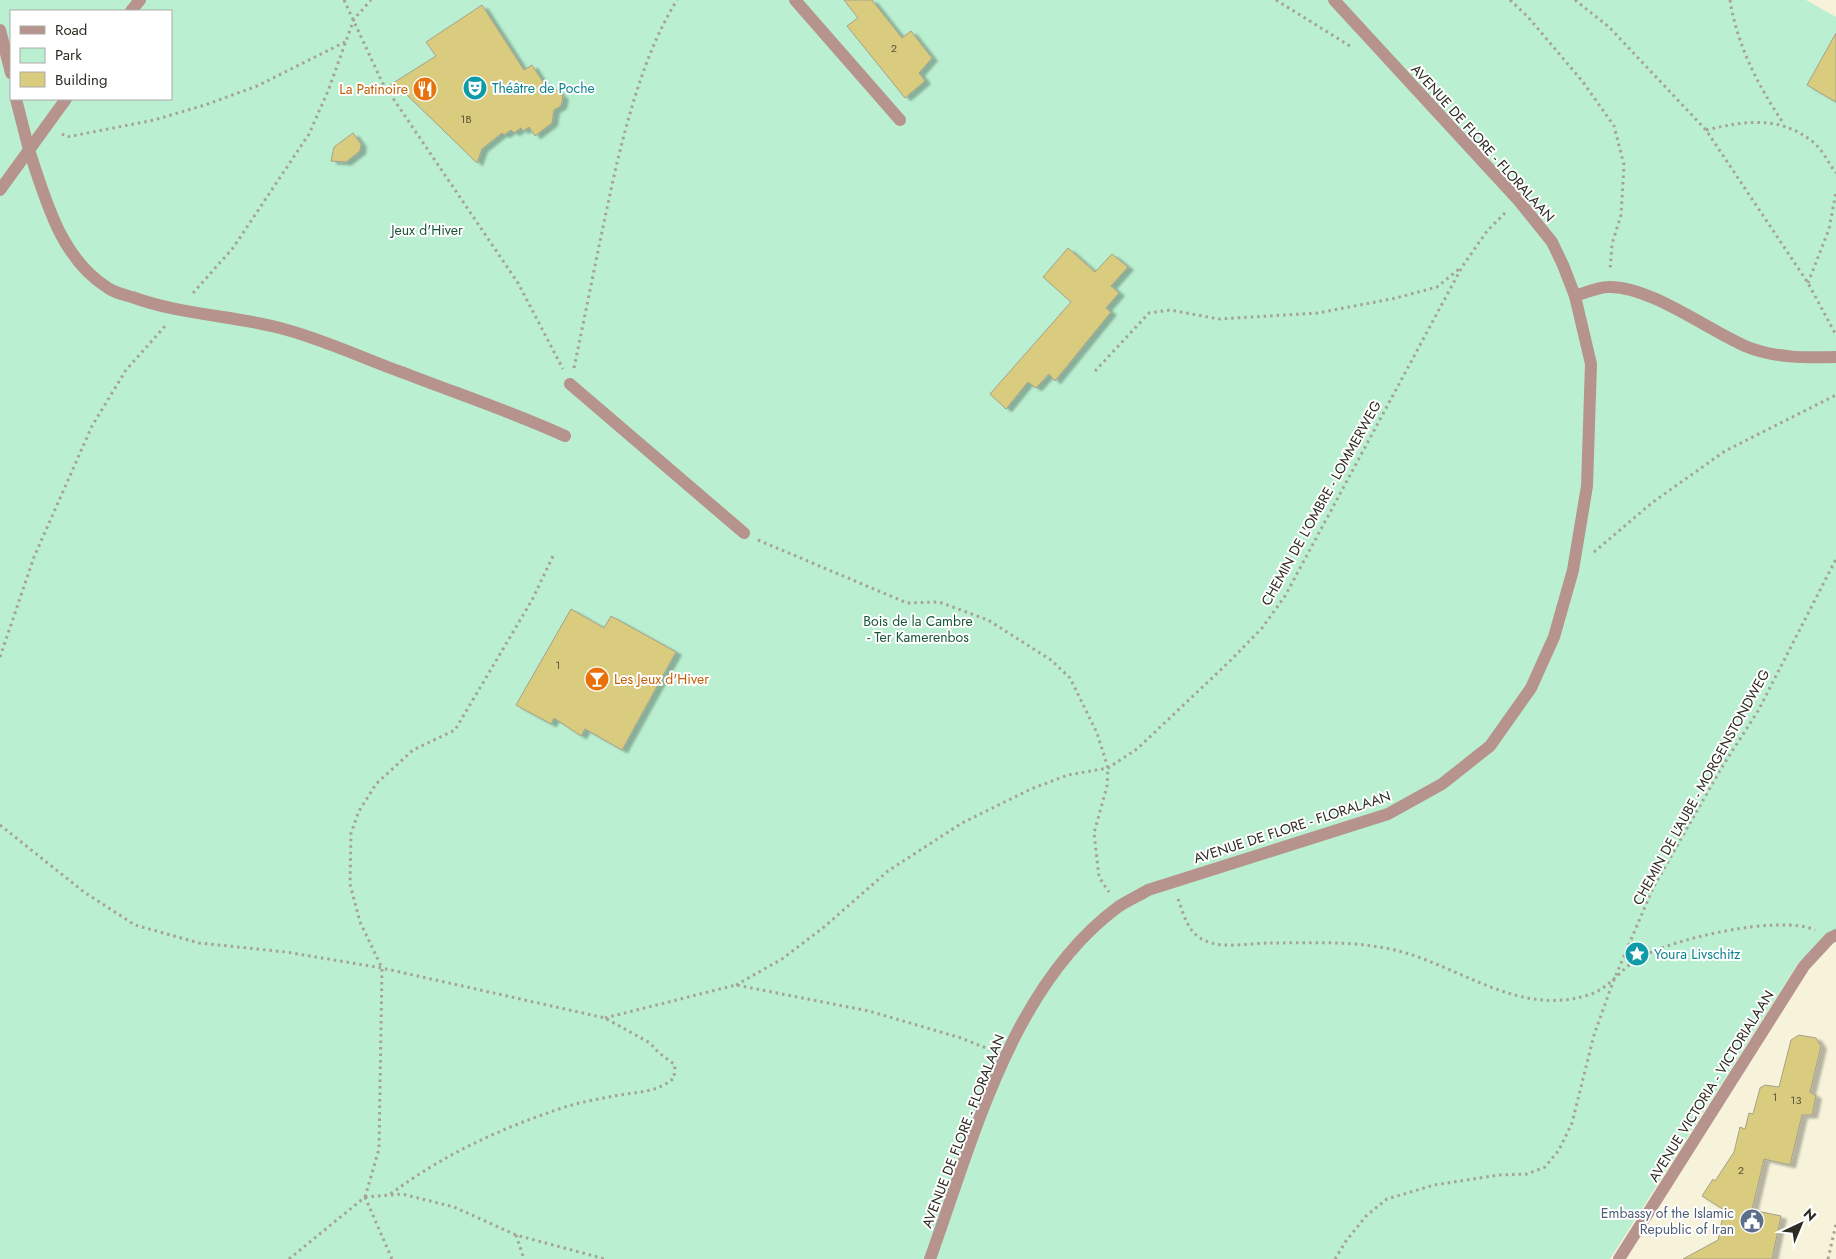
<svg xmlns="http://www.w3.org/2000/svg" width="1836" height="1259" viewBox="0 0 1836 1259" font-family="Jost,sans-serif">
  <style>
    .green { fill: #baefd1; fill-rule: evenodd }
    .building { fill: #dacc7f; stroke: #a5a18a; filter: url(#shadow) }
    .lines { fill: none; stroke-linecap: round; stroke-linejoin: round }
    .path { stroke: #a6a390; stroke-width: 3; stroke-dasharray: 2.5 4; stroke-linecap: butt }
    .service { stroke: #b7938d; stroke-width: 12 }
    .pedestrian { stroke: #b7938d; stroke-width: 12 }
    .minor { stroke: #b7938d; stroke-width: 12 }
    .tertiary { stroke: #b7938d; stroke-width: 12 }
    .labels { text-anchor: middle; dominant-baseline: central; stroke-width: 4; stroke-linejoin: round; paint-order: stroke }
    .number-label { font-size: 11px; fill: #59543a }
    .culture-label { font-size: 14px; fill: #0d838f; stroke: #fff; text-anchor: start }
    .food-label { font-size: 14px; fill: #c56008; stroke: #fff; text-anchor: end }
    .street-label { font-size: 14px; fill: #2e2c23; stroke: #fff }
    .park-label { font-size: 14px; fill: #195539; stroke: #fff }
    .service-label { font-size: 14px; fill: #4e5e75; stroke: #fff; text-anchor: end }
  </style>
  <defs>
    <filter id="shadow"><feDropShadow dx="5.5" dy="3" stdDeviation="1" flood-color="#0004"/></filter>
  </defs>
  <rect width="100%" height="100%" fill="#f7f3da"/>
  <!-- green -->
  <path class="green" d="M0 0H1806L1836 17V929L1799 962 1610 1259H0ZM11 11H171V99H11Z"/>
  <!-- building -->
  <g class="building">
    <path d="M844 0H872L902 38 911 31 932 58 919 73 925 81 905 98 847 26 858 18Z"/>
    <path d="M482 5 524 70 532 65 547 88 557 90 563 97 561 106 554 110 552 123 535 136 529 127 523 131 521 128 514 133 511 130 504 135 502 133 482 149 477 163 406 94 404 89 390 85 436 56 426 42Z"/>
    <path d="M1836 33V102L1807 85Z"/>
    <path d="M353 133 361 144 360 151 346 162 331 161 334 147Z"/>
    <path d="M1068 248 1095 272 1112 254 1128 267 1111 286 1119 293 1106 308 1111 312 1055 381 1049 374 1036 388 1028 382 1006 409 990 394 1071 302 1043 277Z"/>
    <path d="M571 609 604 628 611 616 676 652 622 750 585 729 581 736 554 718 551 724 516 705Z"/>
    <path d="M1799 1035 1816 1038 1821 1046 1810 1092 1816 1096 1812 1115H1802L1790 1165 1764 1159 1752 1210 1781 1216 1772 1259H1683L1718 1240 1724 1210 1702 1196 1713 1179 1715 1181 1734 1152 1740 1127 1745 1129 1749 1113 1753 1114 1760 1088 1765 1085 1779 1087 1791 1040Z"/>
  </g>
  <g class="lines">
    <!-- path -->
    <g class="path">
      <path d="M344 0 382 82 518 283 563 369"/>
      <path d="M1276 0 1350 46"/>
      <path d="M1510 0 1528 17 1583 82 1614 126 1624 165 1621 215 1612 244 1610 271"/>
      <path d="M1575 0 1609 27 1706 130 1808 283 1836 335"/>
      <path d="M1730 0C1737 45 1758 86 1784 124"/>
      <path d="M1706 130C1745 121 1779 115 1813 142 1822 149 1829 164 1836 173"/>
      <path d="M62 134 67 137 154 120 205 105 257 86 345 42"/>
      <path d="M1808 283 1829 229 1836 192"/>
      <path d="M193 293 233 248 309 134 328 91 354 19 371 0"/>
      <path d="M574 368C588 301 601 234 616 167 630 110 646 50 677 0"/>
      <path d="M1095 371 1149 313 1170 310 1219 319 1318 313 1396 298 1437 287 1459 269"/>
      <path d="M758 540 907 603 939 602 988 620 1051 660 1070 678 1097 733 1108 768 1107 786 1094 833 1099 877 1109 892"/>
      <path d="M1594 552 1653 502 1725 451 1836 395"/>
      <path d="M0 657 34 557 92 426 126 370 166 325"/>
      <path d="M0 825 84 892 135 925 199 943 286 952 382 968 605 1018 650 1043 658 1052 675 1065 674 1078C657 1093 635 1092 614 1096 598 1099 581 1102 565 1107 499 1129 446 1153 389 1195"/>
      <path d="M1178 899C1184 915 1188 934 1206 941 1223 949 1251 943 1270 943 1306 943 1344 941 1379 947 1451 957 1513 1019 1588 995 1609 989 1619 971 1636 960 1668 939 1780 914 1815 930"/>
      <path d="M736 985 782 959 824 927 888 871 962 823 1031 789 1068 775 1108 768 1137 749 1230 661 1262 628 1285 596 1462 267 1487 231 1506 212"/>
      <path d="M605 1018 736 985 869 1011 961 1038 991 1050"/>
      <path d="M365 1197 379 1149 382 968 360 922 350 884 351 833 359 811 376 784 413 750 455 730 532 600 553 556"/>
      <path d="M365 1197 402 1194 454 1207 516 1235 605 1259"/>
      <path d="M365 1197 392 1259"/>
      <path d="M516 1235 524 1259"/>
      <path d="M289 1259 365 1197"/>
      <path d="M1335 1259 1346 1241 1366 1216 1387 1199 1434 1185 1499 1175 1527 1174 1545 1167 1559 1150 1572 1123 1594 1035 1613 982 1653 888 1722 767 1758 711 1836 559"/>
      <path d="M1828 1259 1836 1224"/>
    </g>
    <!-- service -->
    <g class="service">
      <path d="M795 0 900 120"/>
      <path d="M29 150C46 200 60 258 108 288 115 293 125 295 132 297 181 315 231 315 280 328 323 339 362 358 404 373 458 394 513 412 565 436"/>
      <path d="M570 384 744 533"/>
    </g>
    <!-- pedestrian -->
    <g class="pedestrian">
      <path d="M1575 296C1585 293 1598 287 1608 287 1648 285 1708 330 1745 346 1773 358 1807 358 1836 357"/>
      <path d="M930 1259C973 1140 1011 986 1118 907 1127 901 1138 896 1148 890L1388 814 1442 784 1490 746 1531 688 1554 637 1573 570 1587 486 1591 364 1575 296 1563 265 1552 242 1519 201 1334 0"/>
    </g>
    <!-- minor -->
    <path class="minor" d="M1619 1259 1804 966 1830 938 1836 935"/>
    <!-- tertiary -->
    <g class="tertiary">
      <path d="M131 11 140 0"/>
      <path d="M0 30 11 73"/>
      <path d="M16 99 29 150"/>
      <path d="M0 190 66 99"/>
    </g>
  </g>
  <!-- icons -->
  <defs>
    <symbol id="theatre-disc" viewBox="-11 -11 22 22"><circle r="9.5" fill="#0f9aa8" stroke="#fff"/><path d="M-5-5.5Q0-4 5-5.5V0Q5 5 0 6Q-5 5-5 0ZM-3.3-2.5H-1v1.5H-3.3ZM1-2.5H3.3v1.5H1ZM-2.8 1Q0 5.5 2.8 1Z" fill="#fff"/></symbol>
    <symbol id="restaurant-disc" viewBox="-11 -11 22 22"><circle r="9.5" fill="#e8710a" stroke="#fff"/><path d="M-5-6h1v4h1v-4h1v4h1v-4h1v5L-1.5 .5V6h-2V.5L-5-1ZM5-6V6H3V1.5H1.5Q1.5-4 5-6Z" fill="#fff"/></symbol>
    <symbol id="bar-disc" viewBox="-11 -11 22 22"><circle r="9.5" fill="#e8710a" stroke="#fff"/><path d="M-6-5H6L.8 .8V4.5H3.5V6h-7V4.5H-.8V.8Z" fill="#fff"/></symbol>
    <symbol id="sight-disc" viewBox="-11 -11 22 22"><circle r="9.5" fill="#0f9aa8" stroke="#fff"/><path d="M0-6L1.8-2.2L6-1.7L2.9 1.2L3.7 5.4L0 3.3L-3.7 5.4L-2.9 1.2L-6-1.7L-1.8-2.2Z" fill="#fff"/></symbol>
    <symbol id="civic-disc" viewBox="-11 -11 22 22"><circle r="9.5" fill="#5c6f8a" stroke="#fff"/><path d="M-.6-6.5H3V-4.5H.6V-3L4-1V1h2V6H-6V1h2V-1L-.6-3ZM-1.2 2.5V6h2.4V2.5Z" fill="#fff"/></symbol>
  </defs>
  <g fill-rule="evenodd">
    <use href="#theatre-disc" x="461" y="74" width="28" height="28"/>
    <use href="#restaurant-disc" x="411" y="75" width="28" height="28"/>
    <use href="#bar-disc" x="583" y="665" width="28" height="28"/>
    <use href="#sight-disc" x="1623" y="940" width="28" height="28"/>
    <use href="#civic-disc" x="1738" y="1207" width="28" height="28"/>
  </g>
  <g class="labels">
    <!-- number labels -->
    <g class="number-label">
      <text x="894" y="48">2</text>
      <text x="466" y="119">1B</text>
      <text x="558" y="665">1</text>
      <text x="1775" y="1097">1</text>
      <text x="1796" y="1100">13</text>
      <text x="1741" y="1170">2</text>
    </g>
    <!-- culture labels -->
    <g class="culture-label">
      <text x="492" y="88">Théâtre de Poche</text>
      <text x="1654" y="954">Youra Livschitz</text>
    </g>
    <!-- food labels -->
    <g class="food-label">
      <text x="408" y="89">La Patinoire</text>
      <text x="614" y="679" text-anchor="start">Les Jeux d'Hiver</text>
    </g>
    <!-- street labels -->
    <g class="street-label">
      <text transform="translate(1483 143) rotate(48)">AVENUE DE FLORE - FLORALAAN</text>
      <text transform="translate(1321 503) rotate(-61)">CHEMIN DE L'OMBRE - LOMMERWEG</text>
      <text transform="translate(1701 787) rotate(-61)">CHEMIN DE L'AUBE - MORGENSTONDWEG</text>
      <text transform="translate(1292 827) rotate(-18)">AVENUE DE FLORE - FLORALAAN</text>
      <text transform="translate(1711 1086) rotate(-58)">AVENUE VICTORIA - VICTORIALAAN</text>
      <text transform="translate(963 1131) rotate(-69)">AVENUE DE FLORE - FLORALAAN</text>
    </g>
    <!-- park labels -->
    <g class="park-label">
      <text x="427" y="230">Jeux d'Hiver</text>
      <text x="918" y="621">Bois de la Cambre<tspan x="918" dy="16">- Ter Kamerenbos</tspan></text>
    </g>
    <!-- service labels -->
    <g class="service-label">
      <text x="1734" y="1213">Embassy of the Islamic<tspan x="1734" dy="16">Republic of Iran</tspan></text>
    </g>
  </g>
  <!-- legend -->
  <rect x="10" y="10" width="162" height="90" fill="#ffffff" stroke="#ababa7"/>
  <rect x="20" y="26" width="25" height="8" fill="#b7938d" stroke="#ababa7"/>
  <text x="55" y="35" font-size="15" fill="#2e2c23">Road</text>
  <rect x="20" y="48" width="25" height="15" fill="#baefd1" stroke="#ababa7"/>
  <text x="55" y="60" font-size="15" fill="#2e2c23">Park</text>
  <rect x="20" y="72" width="25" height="15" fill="#dacc7f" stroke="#ababa7"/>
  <text x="55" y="85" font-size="15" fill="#2e2c23">Building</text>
  <!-- north arrow -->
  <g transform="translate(1801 1224) rotate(44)" stroke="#ffffff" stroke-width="4" paint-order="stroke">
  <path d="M0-4L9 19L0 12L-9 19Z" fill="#2e2c23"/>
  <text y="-8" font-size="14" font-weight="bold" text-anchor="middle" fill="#2e2c23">N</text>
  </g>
</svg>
